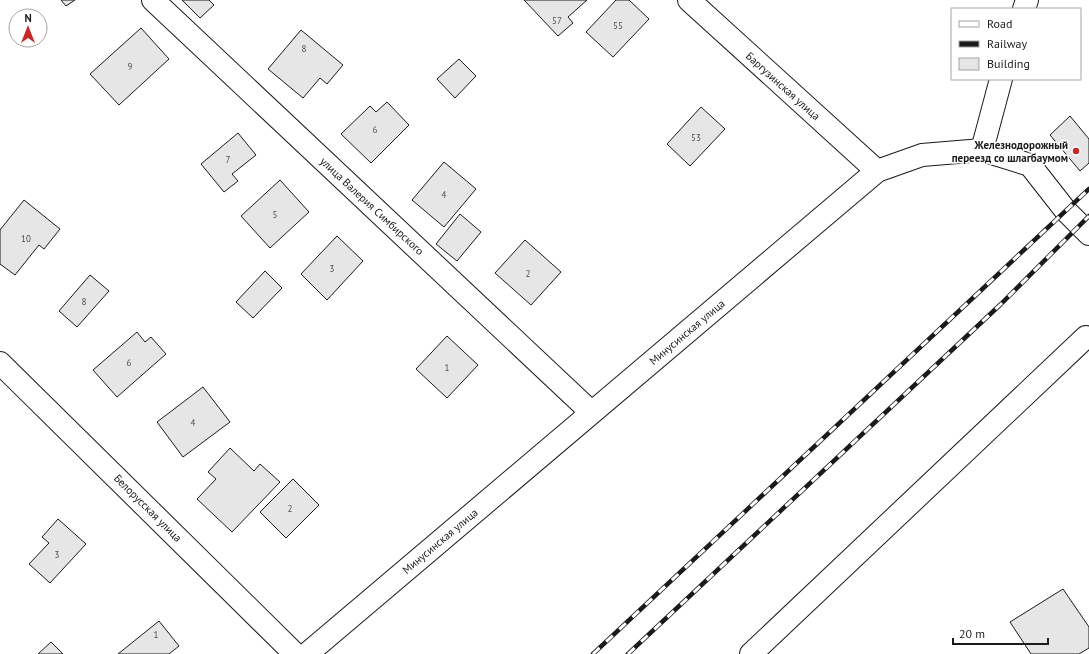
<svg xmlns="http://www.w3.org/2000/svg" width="1089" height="654" viewBox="0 0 1089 654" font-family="'PT Sans',sans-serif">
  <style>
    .building { fill: #e6e6e6; stroke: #1a1a1a }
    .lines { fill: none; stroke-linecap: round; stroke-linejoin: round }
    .minor-casing { stroke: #1a1a1a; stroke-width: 24 }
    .major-casing { stroke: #1a1a1a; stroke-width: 24 }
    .minor { stroke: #fff; stroke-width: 22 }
    .major { stroke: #fff; stroke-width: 22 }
    .rail-casing { stroke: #1a1a1a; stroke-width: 4.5 }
    .rail { stroke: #fff; stroke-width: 3; stroke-dasharray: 9; stroke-linecap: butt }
    .poi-dot { fill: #c62828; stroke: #fff; stroke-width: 1.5 }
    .labels { text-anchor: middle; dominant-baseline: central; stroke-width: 3; stroke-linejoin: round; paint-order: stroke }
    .number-label { font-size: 9px; fill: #4d4d4d }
    .street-label { font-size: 11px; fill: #1a1a1a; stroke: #fff }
    .poi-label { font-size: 11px; font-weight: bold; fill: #1a1a1a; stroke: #fff; text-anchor: end }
  </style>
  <rect width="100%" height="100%" fill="#fff"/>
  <!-- building -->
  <g class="building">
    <path d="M61 0H75L66 6Z"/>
    <path d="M182 0H209L214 5 200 18Z"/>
    <path d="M524 0H587L568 17 573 23 558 36Z"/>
    <path d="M616 0H629L649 19 613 57 586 32Z"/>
    <path d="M141 28 169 59 119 105 90 74Z"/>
    <path d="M301 30 343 65 327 84 320 78 303 98 268 69Z"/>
    <path d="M459 59 476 76 455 98 437 79Z"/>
    <path d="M387 102 409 125 371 163 341 134 370 106 376 112Z"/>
    <path d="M701 107 725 129 690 166 667 144Z"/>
    <path d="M1070 116 1089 139V163L1080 171 1050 135Z"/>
    <path d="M238 133 256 155 232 174 238 181 224 192 201 164Z"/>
    <path d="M444 162 476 189 444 227 412 200Z"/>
    <path d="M280 180 309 212 270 248 241 216Z"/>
    <path d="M24 200 60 229 44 249 39 245 15 275 0 264V230Z"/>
    <path d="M460 214 481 232 457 261 436 244Z"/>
    <path d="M337 236 363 261 327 300 301 274Z"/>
    <path d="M525 240 561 272 531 305 495 273Z"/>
    <path d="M265 271 282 288 253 318 236 302Z"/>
    <path d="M90 275 109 291 77 327 59 311Z"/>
    <path d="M137 332 145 342 151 337 166 354 117 397 93 370Z"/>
    <path d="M447 336 478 365 447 398 416 369Z"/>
    <path d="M203 387 230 422 183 457 157 422Z"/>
    <path d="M230 448 254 471 260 464 280 482 232 532 197 499 216 479 208 472Z"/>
    <path d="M293 479 319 505 286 538 260 512Z"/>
    <path d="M58 519 86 544 50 583 29 564 49 543 42 537Z"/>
    <path d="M1063 589 1089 627V648L1079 654H1031L1010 622Z"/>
    <path d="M159 621 179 646 169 654H118Z"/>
    <path d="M51 642 63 654H38Z"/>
  </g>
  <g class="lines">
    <defs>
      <g id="minor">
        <path d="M153 0 591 412"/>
        <path d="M689 0 877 171"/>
        <path d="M1024 9 1027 0"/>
        <path d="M982 150 1001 79"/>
        <path d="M0 363 295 654"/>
        <path d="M751 654 1086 337"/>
      </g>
      <path id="major" d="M307 654 877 171 922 155 982 150 1030 165 1066 211 1089 234"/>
    </defs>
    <!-- minor casing -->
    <use href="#minor" class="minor-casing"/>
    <!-- major casing -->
    <use href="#major" class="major-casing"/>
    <!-- minor -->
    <use href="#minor" class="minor"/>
    <!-- major -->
    <use href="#major" class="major"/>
    <defs>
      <g id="rail">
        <path d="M593 654 1089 189"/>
        <path d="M628 654 1001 304 1089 216"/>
      </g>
    </defs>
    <!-- rail casing -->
    <use href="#rail" class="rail-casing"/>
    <!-- rail -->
    <use href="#rail" class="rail"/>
  </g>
  <!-- markers -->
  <circle class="poi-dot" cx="1076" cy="151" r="4"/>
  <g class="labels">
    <!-- number labels -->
    <g class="number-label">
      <text x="557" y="20">57</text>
      <text x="618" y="25">55</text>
      <text x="304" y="48">8</text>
      <text x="130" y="66">9</text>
      <text x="375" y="129">6</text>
      <text x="696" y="137">53</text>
      <text x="228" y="159">7</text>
      <text x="444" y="194">4</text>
      <text x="275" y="214">5</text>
      <text x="26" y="238">10</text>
      <text x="332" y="268">3</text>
      <text x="528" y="273">2</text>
      <text x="84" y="301">8</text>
      <text x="129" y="362">6</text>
      <text x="447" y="367">1</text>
      <text x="193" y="422">4</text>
      <text x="290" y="508">2</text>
      <text x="57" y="554">3</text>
      <text x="156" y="634">1</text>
    </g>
    <!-- street labels -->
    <g class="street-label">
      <text transform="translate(783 86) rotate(42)">Баргузинская улица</text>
      <text transform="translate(372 206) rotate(43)">улица Валерия Симбирского</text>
      <text transform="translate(687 332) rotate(-40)">Минусинская улица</text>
      <text transform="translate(148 508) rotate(45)">Белорусская улица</text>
      <text transform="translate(440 541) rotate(-40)">Минусинская улица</text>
    </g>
    <!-- poi labels -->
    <g class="poi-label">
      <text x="1068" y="145">Железнодорожный<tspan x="1068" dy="13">переезд со шлагбаумом</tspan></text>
    </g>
  </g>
  <!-- legend -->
  <rect x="951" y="8" width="130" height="72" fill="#ffffff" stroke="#a3a3a3"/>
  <rect x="959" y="21" width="20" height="6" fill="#ffffff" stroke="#a3a3a3"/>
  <text x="987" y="28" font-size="12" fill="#1a1a1a">Road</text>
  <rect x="959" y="41" width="20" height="6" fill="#1a1a1a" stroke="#a3a3a3"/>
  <text x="987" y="48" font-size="12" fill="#1a1a1a">Railway</text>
  <rect x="959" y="58" width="20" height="12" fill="#e6e6e6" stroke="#a3a3a3"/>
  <text x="987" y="68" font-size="12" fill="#1a1a1a">Building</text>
  <!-- north arrow -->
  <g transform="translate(28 28)"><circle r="19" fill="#ffffff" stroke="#a3a3a3"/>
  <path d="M0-3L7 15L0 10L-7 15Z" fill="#c62828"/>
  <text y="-6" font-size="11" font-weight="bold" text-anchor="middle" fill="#1a1a1a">N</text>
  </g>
  <!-- scale -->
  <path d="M953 638v6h95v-6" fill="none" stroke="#1a1a1a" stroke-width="2"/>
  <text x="959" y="638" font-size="12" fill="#1a1a1a" stroke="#ffffff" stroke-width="3" paint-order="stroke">20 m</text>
</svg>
